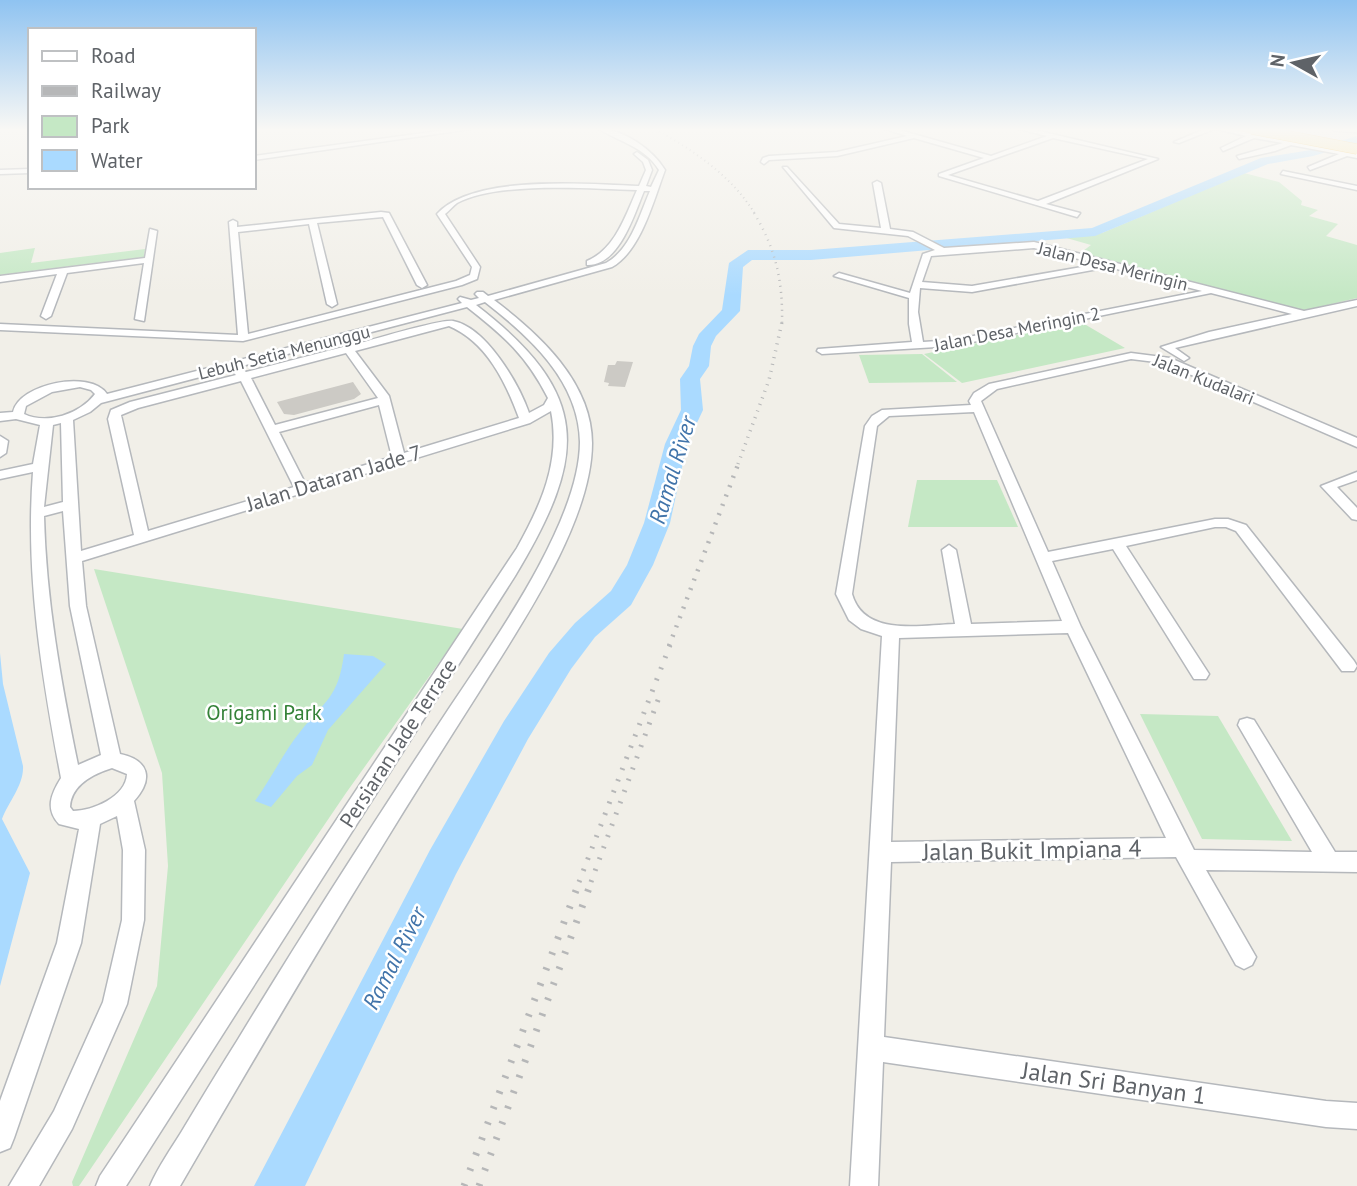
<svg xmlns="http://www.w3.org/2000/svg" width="1357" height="1186" viewBox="0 0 1357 1186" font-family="'PT Sans',sans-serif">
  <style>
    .green { fill: #c5e8c5 }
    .water { fill: #aadaff }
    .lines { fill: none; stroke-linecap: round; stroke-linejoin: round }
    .river { fill: #aadaff; fill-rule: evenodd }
    .building { fill: #cccac5 }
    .minor-casing { stroke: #b5b8bc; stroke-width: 3 }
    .highway-casing { stroke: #f9ab00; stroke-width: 3 }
    .minor { fill: #fff; fill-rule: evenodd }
    .highway { fill: #fde293; fill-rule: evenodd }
    .rail-far5 { stroke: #b6b7b8; stroke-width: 2; stroke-dasharray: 1 3.5; stroke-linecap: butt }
    .rail-far4 { stroke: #b6b7b8; stroke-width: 2.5; stroke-dasharray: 1 5; stroke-linecap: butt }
    .rail-far3 { stroke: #b6b7b8; stroke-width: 3.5; stroke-dasharray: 1 6; stroke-linecap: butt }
    .rail-far2 { stroke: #b6b7b8; stroke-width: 4.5; stroke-dasharray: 2 8; stroke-linecap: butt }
    .rail-far1 { stroke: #b6b7b8; stroke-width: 5; stroke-dasharray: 2 10; stroke-linecap: butt }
    .rail { stroke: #b6b7b8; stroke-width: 7; stroke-dasharray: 2.5 14; stroke-linecap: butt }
    .highway-bridge-casing { stroke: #f9ab00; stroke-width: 11; stroke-linecap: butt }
    .highway-bridge { stroke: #fde293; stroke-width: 10 }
    .labels { text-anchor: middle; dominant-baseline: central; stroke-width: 5; stroke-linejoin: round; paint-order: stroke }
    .far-street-label { font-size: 18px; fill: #5f6368; stroke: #fff }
    .street-label { font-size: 21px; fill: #5f6368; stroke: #fff }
    .park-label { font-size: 21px; fill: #348238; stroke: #fff }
    .water-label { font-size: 23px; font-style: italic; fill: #4174aa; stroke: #fff }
    .near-street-label { font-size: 24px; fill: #5f6368; stroke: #fff }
  </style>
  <rect width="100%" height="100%" fill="#f1efe8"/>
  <!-- green -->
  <g class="green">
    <path d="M1244 173 1279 182 1302 201 1301 205 1318 210 1309 216 1338 224 1326 236 1357 245V298L1298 312 1079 254 1091 245 1063 237 1102 233Z"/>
    <path d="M35 248 31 263 145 249 144 257 0 275V253Z"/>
    <path d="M1081 322 1125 348 962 383 924 354Z"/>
    <path d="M922 354 957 382 869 383 859 355Z"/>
    <path d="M917 480H997L1018 527H908Z"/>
    <path d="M94 569 463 629 346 793 79 1186H73L72 1182 157 986 168 866 162 773Z"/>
    <path d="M1140 714 1218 716 1292 841 1202 839Z"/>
  </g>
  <!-- water -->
  <g class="water">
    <path d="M0 653 3 684 23 766C24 785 9 801 2 819L30 873 0 986Z"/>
    <path d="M344 654 373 656 386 664 328 730 312 765 297 776 271 807 255 801C271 779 283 753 300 732 325 700 338 699 344 654Z"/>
  </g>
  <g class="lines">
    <!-- river -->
    <path class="river" d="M1357 136V143L1313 156 1268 164 1095 236 811 260H752L743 267 740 311 716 336 711 346 709 366 700 379 703 410 687 444 670 523 653 565 631 605 595 637 571 669 528 739 456 874 305 1186H254L430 850 504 721 549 653 575 623 611 591 627 565 644 523 665 444 681 410 680 379 689 366 693 346 699 334 722 310 729 263 748 250H811L1092 228 1261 158 1311 150Z"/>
  </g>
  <!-- building -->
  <g class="building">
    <path d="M617 361 633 362 625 387 608 386 609 383 604 382 608 365H615Z"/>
    <path d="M353 382 361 394 354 399 294 415 284 414 277 402Z"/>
  </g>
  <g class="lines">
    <defs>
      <g id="minor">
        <path d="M453 129H471L254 160V156Z"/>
        <path d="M599 129C624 129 653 150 665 170 654 199 641 251 612 267L494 300C539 334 592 382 592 443 592 522 520 626 479 692 444 747 409 802 375 858 308 966 244 1076 180 1186H150C158 1167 171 1149 182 1131 200 1101 218 1071 237 1041 305 929 376 819 448 710 492 644 580 522 580 442 579 381 530 337 485 302L476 305C593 395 587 456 515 576L126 1186H96L100 1176 517 548C541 505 561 461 551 411L530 423 82 561 86 606 120 754C149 760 154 779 134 801L145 850 144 920 127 1004 72 1129 39 1186H9L54 1111 103 1002 122 920 123 850 117 816 100 824 81 943 14 1138 10 1148 0 1152V1101L57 943 79 829 59 824C45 809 51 794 61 778 42 676 25 576 33 472L0 479V471L33 464 40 425 16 419 0 421V413L13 412C19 384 90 369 107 394L462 303 458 299 460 297 471 300 479 298 475 294 477 292H483L488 296 606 263C631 249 639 216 650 191H644C634 215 619 266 587 265V261C615 249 625 217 637 190 591 189 497 181 457 203 453 206 449 211 445 214L480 267 477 279 462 285 243 341 0 330V324L238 335 229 222 233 220 237 222V227L381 212 389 213 427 285 422 288 417 285 383 217 317 223 337 304 332 307 327 304 309 224 238 232 248 334 456 281 470 275 472 267 437 214C473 174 587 184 639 186L646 170 643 162 634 154 637 152 648 160 652 170 646 186 651 187 659 170C645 147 620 142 599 129ZM467 307C505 337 526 355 548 398L544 405 529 413C519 384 486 327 453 321 441 319 371 340 354 345L352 341H344L343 347 246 372 242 369H234L232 371 236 375 130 402 111 410 108 419 134 535 81 551 73 420 90 412 101 403ZM449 326C487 342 506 383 519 418L404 453 389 396 355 351ZM346 353 378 398 275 425 251 378ZM241 381 294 487 148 531 121 415 138 408ZM80 387 91 390 95 394C80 414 47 425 24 414L26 406 52 392ZM379 405 392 457 305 483 279 432ZM61 423 63 502 44 507 53 425ZM63 511 70 606 101 755 78 765C61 682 46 600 44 516ZM112 768 127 774C126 797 92 811 73 811L70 807C71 785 93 774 112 768Z"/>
        <path d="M885 129H896L991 156 1047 136 1019 129H1031L1158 159 1046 204 1080 213 1077 217 939 176V174L984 158 914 138 837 156 769 160 764 164 761 162 763 158 769 156 837 152 907 136ZM1053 138 1148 159 1038 201 948 175Z"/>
        <path d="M1205 129H1214L1179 143 1174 142Z"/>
        <path d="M1216 129H1230L1357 154V158L1347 156 1310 170 1308 167 1339 154 1291 145 1275 151 1239 159 1237 156 1283 143 1254 138 1223 151 1221 148 1246 136Z"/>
        <path d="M1332 129H1357V132L1335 131Z"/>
        <path d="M783 167H787L839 224 881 228 873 183 877 181 881 183 890 229 913 232 944 248 1034 242 1304 311 1357 300V306L1175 348 1189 358 1184 361 1161 347 1209 332 1292 314 1211 293 953 346 822 354 817 351 818 349 912 342 909 324V298L834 276 839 273 910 293 923 254 935 250 908 236 834 228ZM1034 248 1099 264 972 286 922 282 931 256ZM1109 267 1202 291 953 340 923 342 918 312 920 288 972 292Z"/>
        <path d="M30 169V173L0 174V170Z"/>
        <path d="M1283 171 1357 186V190L1281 174Z"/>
        <path d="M150 229 157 231 144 321 135 319 144 263 67 273 51 316 46 319 41 316 57 274 0 282V276L145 258Z"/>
        <path d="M1131 353 1170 358 1357 438V447L1164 363 1131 359 997 389 981 401 1048 552 1215 519H1228L1246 525 1354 661 1357 666 1354 671H1342L1236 531 1226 527H1215L1126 546 1209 674 1206 679H1194L1113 549 1052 561 1081 627 1194 850 1312 852 1238 725 1240 720 1247 718 1254 720 1335 852H1357V872L1206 870 1256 957 1252 965 1244 969 1236 965 1176 857 891 862 884 1037 1326 1101 1357 1103V1129L1326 1127 883 1062 878 1186H850L882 636 861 629 849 620 836 594 865 426 872 416 882 410 971 405 969 401 974 393 989 384ZM974 412 1062 621 971 624 956 550 949 545 942 550 955 624C920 625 864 637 852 594L877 426 889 416ZM1068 633 1166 838 891 842 899 638Z"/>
        <path d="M0 436 8 441 6 453 0 457Z"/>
        <path d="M1357 472V480L1337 487 1357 508V520L1352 519 1321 486Z"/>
      </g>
      <path id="highway" d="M1233 129H1253L1273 135 1269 138Z"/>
    </defs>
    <!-- minor casing -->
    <use href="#minor" class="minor-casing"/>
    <!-- highway casing -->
    <use href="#highway" class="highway-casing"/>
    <!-- minor -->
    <use href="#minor" class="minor"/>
    <!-- highway -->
    <use href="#highway" class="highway"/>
    <!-- rail-far5 -->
    <path class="rail-far5" d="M655 129C693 150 732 176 755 214"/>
    <!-- rail-far4 -->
    <path class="rail-far4" d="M754 213C776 249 783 282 782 323"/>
    <!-- rail-far3 -->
    <path class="rail-far3" d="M738 464 769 380 782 322"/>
    <!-- rail-far2 -->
    <path class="rail-far2" d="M669 646 739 462"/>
    <!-- rail-far1 -->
    <g class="rail-far1">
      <path d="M579 882 670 645"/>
      <path d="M591 882 661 692"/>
    </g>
    <!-- rail -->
    <g class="rail">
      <path d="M464 1186 580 880"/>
      <path d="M479 1186 592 880"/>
    </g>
    <defs>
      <path id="highway-bridge" d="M1252 129 1357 149"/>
    </defs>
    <!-- highway-bridge casing -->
    <use href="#highway-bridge" class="highway-bridge-casing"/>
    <!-- highway-bridge -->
    <use href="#highway-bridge" class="highway-bridge"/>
  </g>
  <!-- sky -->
  <linearGradient id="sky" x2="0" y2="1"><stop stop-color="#8fc3f1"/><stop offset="0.44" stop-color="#f9f8f5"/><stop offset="1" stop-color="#f9f8f5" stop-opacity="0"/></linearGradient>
  <rect width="1357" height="295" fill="url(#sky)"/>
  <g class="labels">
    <!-- far-street labels -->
    <g class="far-street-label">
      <text transform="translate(1113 266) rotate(14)">Jalan Desa Meringin</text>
      <text transform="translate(1017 329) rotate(-11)">Jalan Desa Meringin 2</text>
      <text transform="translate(284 352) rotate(-14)">Lebuh Setia Menunggu</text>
      <text transform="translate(1204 379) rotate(22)">Jalan Kudalari</text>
    </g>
    <!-- street labels -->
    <g class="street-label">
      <text transform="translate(334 478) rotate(-17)">Jalan Dataran Jade 7</text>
      <text transform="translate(398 743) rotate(-57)">Persiaran Jade Terrace</text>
    </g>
    <!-- park labels -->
    <g class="park-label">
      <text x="264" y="712">Origami Park</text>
    </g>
    <!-- water labels -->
    <g class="water-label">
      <text transform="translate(672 470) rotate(-73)">Ramal River</text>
      <text transform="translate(394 958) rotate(-63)">Ramal River</text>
    </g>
    <!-- near-street labels -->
    <g class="near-street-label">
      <text transform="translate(1032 850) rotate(-1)">Jalan Bukit Impiana 4</text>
      <text transform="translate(1114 1083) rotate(8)">Jalan Sri Banyan 1</text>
    </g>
  </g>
  <!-- legend -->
  <rect x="28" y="28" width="228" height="161" fill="#ffffff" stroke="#bfc1c3" stroke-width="2"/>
  <rect x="42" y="51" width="35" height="10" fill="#ffffff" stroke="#bfc1c3" stroke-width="2"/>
  <text x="91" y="63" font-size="21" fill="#5f6368">Road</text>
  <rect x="42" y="86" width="35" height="10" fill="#b6b7b8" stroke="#bfc1c3" stroke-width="2"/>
  <text x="91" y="98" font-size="21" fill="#5f6368">Railway</text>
  <rect x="42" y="116" width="35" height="21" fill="#c5e8c5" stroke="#bfc1c3" stroke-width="2"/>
  <text x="91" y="133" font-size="21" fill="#5f6368">Park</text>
  <rect x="42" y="150" width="35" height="21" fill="#aadaff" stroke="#bfc1c3" stroke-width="2"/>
  <text x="91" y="168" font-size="21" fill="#5f6368">Water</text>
  <!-- north arrow -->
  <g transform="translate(1294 63) rotate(278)" stroke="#ffffff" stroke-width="5" paint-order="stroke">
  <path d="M0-5L12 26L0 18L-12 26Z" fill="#5f6368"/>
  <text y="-10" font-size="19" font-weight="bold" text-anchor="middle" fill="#5f6368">N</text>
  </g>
</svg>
